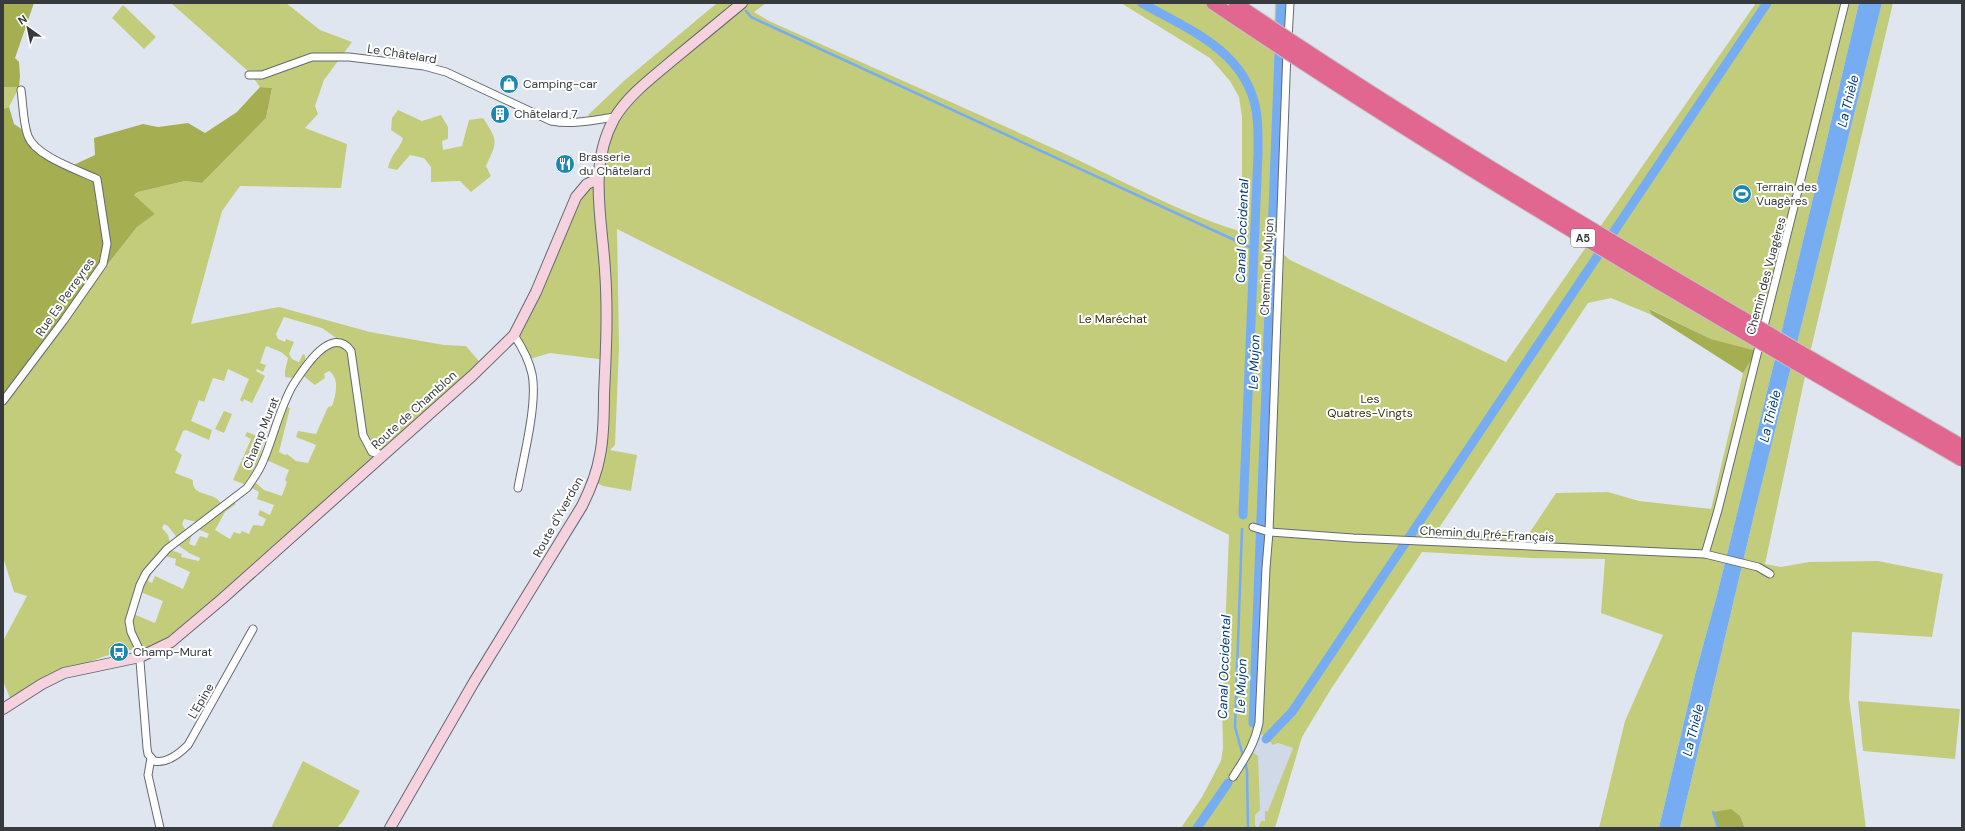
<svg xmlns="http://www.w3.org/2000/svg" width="1965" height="831" viewBox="0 0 1965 831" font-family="'DM Sans',sans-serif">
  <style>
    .built { fill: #cfd9e8 }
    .green { fill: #c3cc7b; fill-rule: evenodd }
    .forest { fill: #a5ae51 }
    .water { fill: #76acf2 }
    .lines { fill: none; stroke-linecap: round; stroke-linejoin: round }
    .stream { stroke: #76acf2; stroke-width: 2.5 }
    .canal { stroke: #76acf2; stroke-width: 9 }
    .street-casing { stroke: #646a71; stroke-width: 9 }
    .secondary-casing { stroke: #646a71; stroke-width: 12 }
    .street { stroke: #fff; stroke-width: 7 }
    .secondary { stroke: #f6d1de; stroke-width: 10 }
    .highway-bridge-casing { stroke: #c3c4c5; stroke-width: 15; stroke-linecap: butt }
    .highway-bridge { stroke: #e26790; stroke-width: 13 }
    .labels { text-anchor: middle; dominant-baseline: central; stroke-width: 4; stroke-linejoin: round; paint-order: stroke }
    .shield { fill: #fff; stroke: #737577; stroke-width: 1 }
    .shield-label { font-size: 11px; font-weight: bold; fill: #373a3d }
    .street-label { font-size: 12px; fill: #373a3d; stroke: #fff }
    .poi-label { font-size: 12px; fill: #373a3d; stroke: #fff; text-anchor: start }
    .park-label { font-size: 12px; fill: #32350d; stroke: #fff }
    .water-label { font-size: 13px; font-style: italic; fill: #013b78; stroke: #fff }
  </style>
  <rect width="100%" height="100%" fill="#e0e6ef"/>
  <!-- built -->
  <path class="built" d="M1258 731 1273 745 1278 743 1293 748 1265 821H1261L1258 828H1257L1255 825 1251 751Z"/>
  <!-- green -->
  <g class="green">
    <path d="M171 3H286L320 30 352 42 324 80 315 106 318 114 305 128 347 144 341 188 240 186 222 211 191 324 279 307 370 332 444 345 466 346 483 366 182 633 140 657 139 649C92 653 52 682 12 703L3 681V641L27 596 14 592 3 557V402L137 227 155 214 134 196 138 192 185 181 202 183 266 118 272 88 260 87 249 72ZM284 317 322 328 339 340 319 352 301 374 315 385 325 378 324 374 329 371C340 378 336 395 332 406L328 407 316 434 298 431 296 437 316 445 308 463 296 461 287 454 285 455 279 452 290 408 284 406 264 459 289 470 285 480 287 482 282 496 264 490 256 483 252 488 259 492 257 499 274 505 270 515 260 510 258 515 266 519 263 526 253 525 249 534 242 531 240 534 234 532 230 539 215 530 225 512 236 504 230 500 223 506C221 504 219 500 216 498 207 493 191 494 193 480L175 473 182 455 175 450 183 431 186 430 209 440 212 430 191 421 199 400 204 402 213 378 224 381 228 369 249 379 240 400 243 402 244 399 252 403 265 376 256 371 257 369 263 372 266 365 260 363 266 346 281 352 288 358 285 371V377L293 378 305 362V355L303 354 299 362 292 359 289 354 294 342 286 339 285 342 278 339 276 334ZM184 519 201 523 198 526 200 530 209 534 207 538 200 536 195 546 189 544 192 534 191 531H186L182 524ZM164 524 168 526 179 540 175 543 189 553 200 558 199 561 181 557 182 554 168 549 171 546 168 535 162 528ZM161 555 176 559 175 565 190 572 183 589 155 576 152 583 148 581 151 575 147 574ZM138 591 163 601 155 623 131 613Z"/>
    <path d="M717 3H766L754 12 769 21C865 64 963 107 1059 151 1120 179 1177 212 1242 232V117L1239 97 1230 81 1210 58 1121 3H1213L1274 44 1275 3H1290L1283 53V254L1290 260 1506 362 1756 3H1859L1776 355 1717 595 1695 675 1659 828H1599L1625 721 1663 635 1601 613 1605 559 1531 558 1422 552 1331 689 1302 737 1275 828H1258L1261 821H1265V811H1268L1293 748 1278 743 1273 745 1258 731 1251 751 1258 756 1260 810 1255 815V825L1257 828H1181L1202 797 1221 761 1223 748 1222 702 1229 535 617 229 619 347 615 445 610 450 637 455 631 491 603 486 593 481 606 360 550 353 527 360 514 335 576 197 598 178 615 118 594 121 588 115 625 80ZM1611 298 1652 315 1650 309 1711 339 1756 351 1743 373 1711 509 1639 501 1608 492 1556 493 1530 532 1437 531 1588 303Z"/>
    <path d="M1882 3H1893L1810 353 1765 564 1781 567 1809 562 1878 561 1943 574 1932 637 1852 632 1849 698 1866 828H1745L1740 816 1714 812 1718 828H1680L1755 511Z"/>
    <path d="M123 5 156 37 144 49 112 18Z"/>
    <path d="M3 87H19L9 107 3 109Z"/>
    <path d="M398 110 422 121 441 115 448 127V139L442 141 443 150 462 146 469 120 483 118C498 141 498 141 486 166L491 176 471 192 460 181 431 182V167L424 158 410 155 397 170 388 168C390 155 400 149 403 138L391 130 392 118Z"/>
    <path d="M224 411 232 414 224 433 215 429Z"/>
    <path d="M247 432 264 439C262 455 255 471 244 484L233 480 251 439 245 436Z"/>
    <path d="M1858 701 1960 709 1955 759 1863 751Z"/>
    <path d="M303 761 360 791 344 820 337 828H271Z"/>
  </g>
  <!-- forest -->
  <g class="forest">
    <path d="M3 3H34L15 58 19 62 20 76 19 87H3Z"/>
    <path d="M260 87 272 88 266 118 202 183 185 181 138 192 134 195 155 214 137 227 3 399V109L9 107 14 124 23 130 28 145 45 157 67 168 95 155 94 138 143 124 158 127 188 123 205 133 237 112Z"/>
    <path d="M1649 309 1711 339 1757 351 1743 373 1652 315Z"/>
    <path d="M1731 809 1740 816 1745 828H1718L1713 812Z"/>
  </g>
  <!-- water -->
  <path class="water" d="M1859 3H1882L1755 511 1680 828H1659L1695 675 1717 595 1776 355Z"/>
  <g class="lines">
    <!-- stream -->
    <g class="stream">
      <path d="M746 11 751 17 779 30 1254 249"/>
      <path d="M1242 529 1235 727 1243 756"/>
      <path d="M1245 761 1247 771 1248 828"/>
      <path d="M1713 812 1718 828"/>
    </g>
    <!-- canal -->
    <g class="canal">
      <path d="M1142 3C1187 29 1242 49 1255 105 1259 121 1258 138 1258 154L1243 515"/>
      <path d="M1253 723 1281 3"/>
      <path d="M1266 739 1292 712 1767 3"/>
      <path d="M1197 828 1228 783"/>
    </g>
    <defs>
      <g id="street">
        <path d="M1288 39 1290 3"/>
        <path d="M249 75H262L312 57H349L424 66 446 72 551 121C573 125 593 120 615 117"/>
        <path d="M514 335C522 347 529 360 532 374 538 403 523 459 518 488"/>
        <path d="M3 401 64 320 103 264 107 244 97 179C78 170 35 156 28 136 23 123 23 103 21 90"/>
        <path d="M1253 527 1269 532 1353 538 1705 554 1758 567 1770 574"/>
        <path d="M1705 554 1718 510 1845 3"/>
        <path d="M253 629 188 745C180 753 167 764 154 761L148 754 147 748 139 649 131 632 129 621 140 585 146 573 167 549 247 488C254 478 260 470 264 459 274 435 280 407 293 385 304 368 332 324 351 351L363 435 372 452 383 455"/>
        <path d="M151 758 148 775 160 828"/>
        <path d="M1233 777C1245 758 1254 746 1259 723L1266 568 1269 532 1287 51"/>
      </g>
      <g id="secondary">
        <path d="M3 709 42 684 64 673 140 657 171 642 222 599 472 376 514 335 536 292 576 197 587 184 598 179"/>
        <path d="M390 828 474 682 582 506C590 490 597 473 600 455 604 435 604 414 604 394 606 353 608 311 605 270 602 219 588 166 614 119 628 95 653 77 674 59 697 40 719 22 742 3"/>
      </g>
    </defs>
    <!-- street casing -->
    <use href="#street" class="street-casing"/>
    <!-- secondary casing -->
    <use href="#secondary" class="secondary-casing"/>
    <!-- street -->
    <use href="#street" class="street"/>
    <!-- secondary -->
    <use href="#secondary" class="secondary"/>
    <defs>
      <g id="highway-bridge">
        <path d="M1213 3C1455 167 1709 313 1962 460"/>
        <path d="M1235 3C1470 162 1717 303 1962 446"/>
      </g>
    </defs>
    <!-- highway-bridge casing -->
    <use href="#highway-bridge" class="highway-bridge-casing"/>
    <!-- highway-bridge -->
    <use href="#highway-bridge" class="highway-bridge"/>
  </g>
  <!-- icons -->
  <defs>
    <symbol id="shop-disc" viewBox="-11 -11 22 22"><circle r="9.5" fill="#1c88af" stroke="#fff"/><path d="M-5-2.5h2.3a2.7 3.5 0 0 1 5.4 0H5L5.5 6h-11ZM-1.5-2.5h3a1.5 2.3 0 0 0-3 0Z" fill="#fff"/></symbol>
    <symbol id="building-disc" viewBox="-11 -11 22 22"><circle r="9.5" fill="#1c88af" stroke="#fff"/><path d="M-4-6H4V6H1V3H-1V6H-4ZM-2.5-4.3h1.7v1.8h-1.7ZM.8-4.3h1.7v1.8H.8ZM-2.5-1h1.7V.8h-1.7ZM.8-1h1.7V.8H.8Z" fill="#fff"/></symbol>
    <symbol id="restaurant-disc" viewBox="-11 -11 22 22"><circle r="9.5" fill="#1c88af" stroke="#fff"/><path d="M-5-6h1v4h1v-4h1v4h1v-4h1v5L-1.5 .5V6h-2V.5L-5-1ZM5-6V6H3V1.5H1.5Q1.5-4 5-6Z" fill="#fff"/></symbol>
    <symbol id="stadium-disc" viewBox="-11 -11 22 22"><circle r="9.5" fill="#1c88af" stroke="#fff"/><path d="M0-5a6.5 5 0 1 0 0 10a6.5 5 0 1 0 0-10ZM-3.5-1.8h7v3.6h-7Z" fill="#fff"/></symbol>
    <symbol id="bus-disc" viewBox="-11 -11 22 22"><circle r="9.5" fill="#1c88af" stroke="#fff"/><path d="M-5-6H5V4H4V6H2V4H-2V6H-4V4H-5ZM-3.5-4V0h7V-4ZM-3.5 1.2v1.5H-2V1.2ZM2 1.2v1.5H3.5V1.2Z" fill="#fff"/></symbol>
  </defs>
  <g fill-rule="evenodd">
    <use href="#shop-disc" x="498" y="73" width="22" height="22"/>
    <use href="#building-disc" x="489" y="103" width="22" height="22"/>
    <use href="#restaurant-disc" x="554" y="153" width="22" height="22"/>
    <use href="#stadium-disc" x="1731" y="183" width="22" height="22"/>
    <use href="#bus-disc" x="108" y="641" width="22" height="22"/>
  </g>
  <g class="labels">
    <!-- shield labels -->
    <rect class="shield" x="1571" y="229" width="24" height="18" rx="3"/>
    <g class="shield-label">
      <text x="1583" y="238">A5</text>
    </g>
    <!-- street labels -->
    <g class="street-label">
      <text transform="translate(402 54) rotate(9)">Le Châtelard</text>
      <text transform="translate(1267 267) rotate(-87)">Chemin du Mujon</text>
      <text transform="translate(1766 276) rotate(-75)">Chemin des Vuagères</text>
      <text transform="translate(65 297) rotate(-55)">Rue Es Perreyres</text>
      <text transform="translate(414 410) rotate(-42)">Route de Chamblon</text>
      <text transform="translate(261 433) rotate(-68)">Champ Murat</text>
      <text transform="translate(558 517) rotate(-61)">Route d'Yverdon</text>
      <text transform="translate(1487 534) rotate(3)">Chemin du Pré-Français</text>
      <text transform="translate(201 701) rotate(-60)">L'Epine</text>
    </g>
    <!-- poi labels -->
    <g class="poi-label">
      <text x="523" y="84">Camping-car</text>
      <text x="514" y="114">Châtelard 7</text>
      <text x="579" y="157">Brasserie<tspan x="579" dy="14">du Châtelard</tspan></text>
      <text x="1756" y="187">Terrain des<tspan x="1756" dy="14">Vuagères</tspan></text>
      <text x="133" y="652">Champ-Murat</text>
    </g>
    <!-- park labels -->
    <g class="park-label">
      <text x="1113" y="319">Le Maréchat</text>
      <text x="1370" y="399">Les<tspan x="1370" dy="14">Quatres-Vingts</tspan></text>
    </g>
    <!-- water labels -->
    <g class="water-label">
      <text transform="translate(1848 101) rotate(-76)">La Thièle</text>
      <text transform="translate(1242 231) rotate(-88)">Canal Occidental</text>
      <text transform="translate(1254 362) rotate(-88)">Le Mujon</text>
      <text transform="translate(1770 416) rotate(-76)">La Thièle</text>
      <text transform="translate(1224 667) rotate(-88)">Canal Occidental</text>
      <text transform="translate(1241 686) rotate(-88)">Le Mujon</text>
      <text transform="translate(1693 730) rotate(-76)">La Thièle</text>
    </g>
  </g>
  <!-- border -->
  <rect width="1965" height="831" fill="none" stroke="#373a3d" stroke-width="8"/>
  <!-- north arrow -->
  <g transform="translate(28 28) rotate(327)" stroke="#ffffff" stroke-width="3" paint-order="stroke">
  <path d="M0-3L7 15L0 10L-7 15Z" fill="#373a3d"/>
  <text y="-6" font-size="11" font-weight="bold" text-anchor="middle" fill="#373a3d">N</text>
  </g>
</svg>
